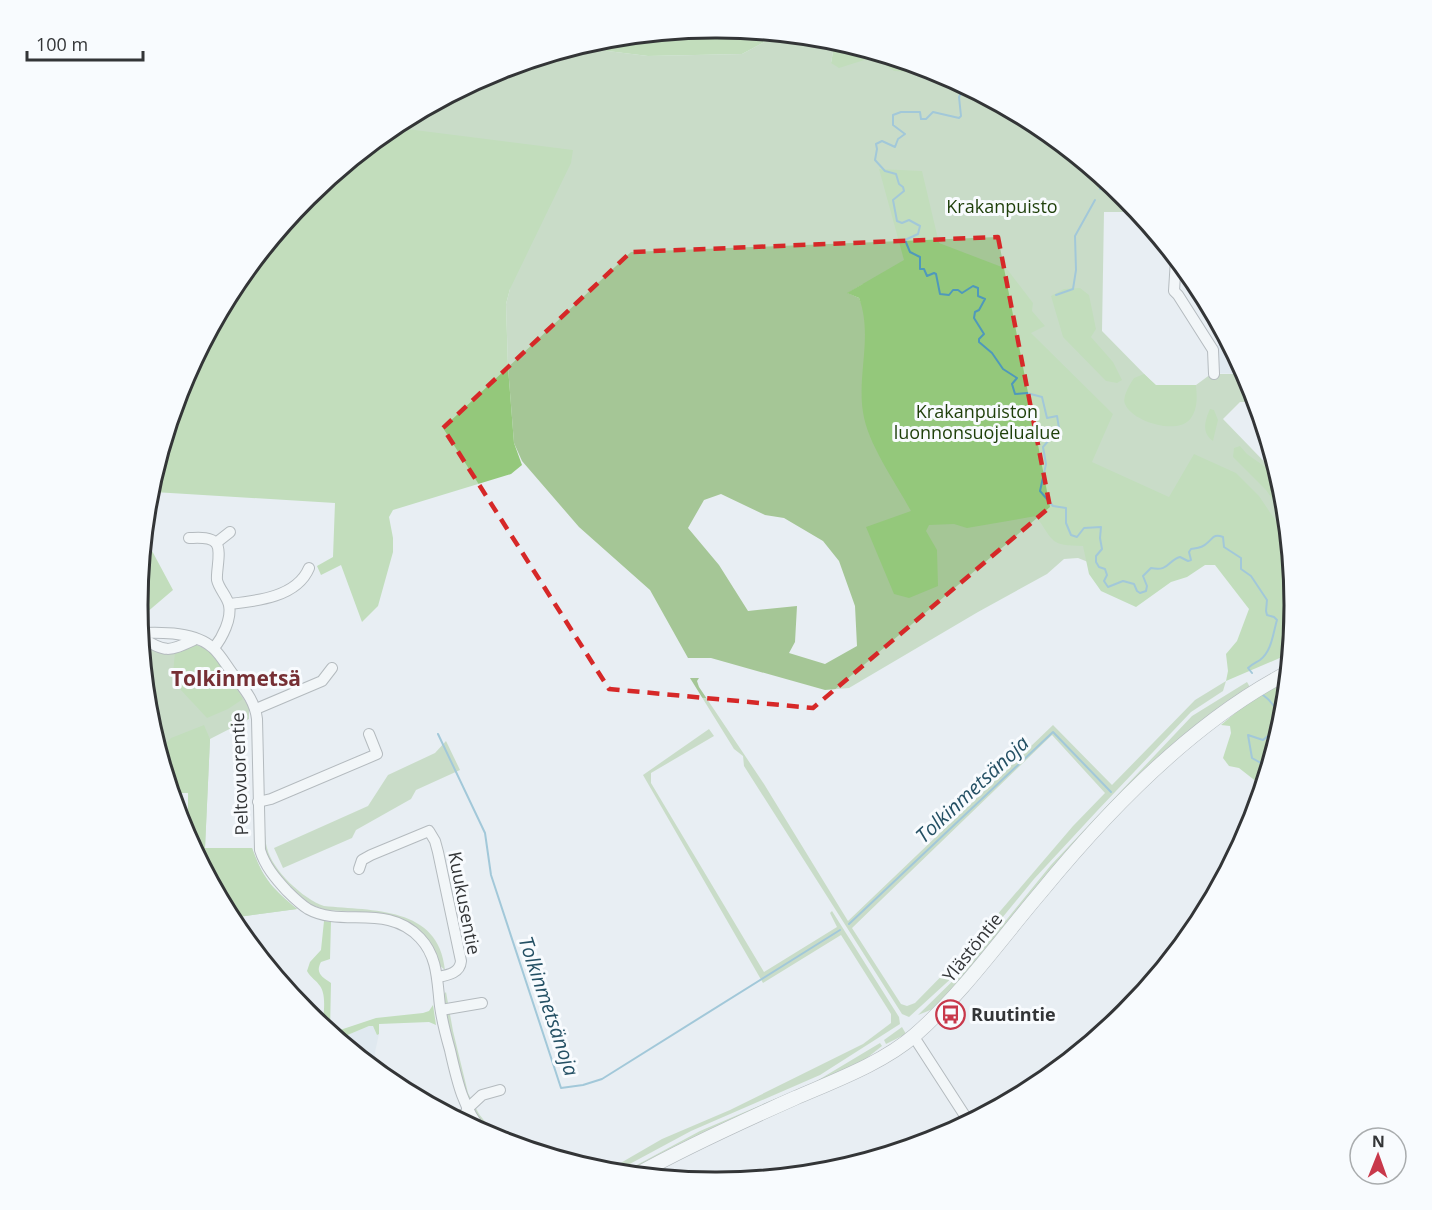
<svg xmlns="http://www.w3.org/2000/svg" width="1432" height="1210" viewBox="0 0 1432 1210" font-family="'Open Sans',sans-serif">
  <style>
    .built { fill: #d8e2ed }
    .green { fill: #a5c696; fill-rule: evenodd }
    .forest { fill: #94c87b }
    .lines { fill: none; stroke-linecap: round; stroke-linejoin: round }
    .stream { stroke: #4f99bb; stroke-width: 2 }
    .minor-casing { stroke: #767b80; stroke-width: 12 }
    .major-casing { stroke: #767b80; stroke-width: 15 }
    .minor { stroke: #fff; stroke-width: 10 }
    .major { stroke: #fff; stroke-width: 14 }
    .marked { fill: none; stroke: #d62828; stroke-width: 4.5; stroke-dasharray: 12 8; stroke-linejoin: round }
    .labels { text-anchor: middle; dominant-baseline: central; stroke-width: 6; stroke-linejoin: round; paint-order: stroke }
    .park-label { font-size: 18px; fill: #1e3f09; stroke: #f8fbfe }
    .street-label { font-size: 18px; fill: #333537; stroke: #f8fbfe }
    .poi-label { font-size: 18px; font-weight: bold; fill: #333537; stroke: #f8fbfe; text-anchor: start }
    .water-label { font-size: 20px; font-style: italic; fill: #245064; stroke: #f8fbfe }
    .quarter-label { font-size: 21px; font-weight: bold; fill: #762f34; stroke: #f8fbfe }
    .rim { fill: none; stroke: #333537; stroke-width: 3 }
  </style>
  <rect width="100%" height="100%" fill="#e8eef3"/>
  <!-- built -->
  <g class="built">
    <path d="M1213 345H1229L1245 374 1217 373Z"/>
    <path d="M369 1026H373L377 1034H379L375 1052 377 1071 338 1039Z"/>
  </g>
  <!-- green -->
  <g class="green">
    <path d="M781 33 835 40 831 63 874 57 894 70 943 74 1037 125 1125 197 1138 212H1104L1102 331 1155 385H1196L1211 374H1245L1256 402H1240L1223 419 1278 476 1283 493 1294 605 1240 564 1098 566 1078 558 1064 559 1047 574 978 612 849 688 825 690 711 658H688L650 590 579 527 522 461 514 443 508 367 506 304 510 289 236 284 308 196 395 124 495 71 575 47 648 56 742 54ZM863 284 865 311 859 298 848 293ZM721 494 765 515 784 518 823 541 839 561 855 606 857 646 825 664 789 653 795 642 797 606 748 611 719 565 688 528 704 500Z"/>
    <path d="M142 642 223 666 249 707V719L210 739 205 848H252C263 879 272 888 297 909L231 918 188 837V793H172L149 717Z"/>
    <path d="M690 678H699L697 681 699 687 764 784 848 921 1053 725 1112 785 1195 700 1226 681 1223 691 1191 712 1097 811 1034 879 956 974 909 1017 902 1014 744 766 743 756 734 749ZM1052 735 1105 793 1073 826 967 950 915 1003 907 1006 901 1004 852 928Z"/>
    <path d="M1247 682 1251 689 1196 727 938 1007 918 1015 973 961 1051 865 1192 716Z"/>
    <path d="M709 729 714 736 651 773V783L764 972 837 927 830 913 832 911 899 1017 900 1024 820 1075 691 1131 613 1173 605 1172 662 1139 730 1110 863 1044 891 1023V1014L841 935 763 983 643 775Z"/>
    <path d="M446 741 460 770 416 790 411 799 356 830 352 838 283 868 274 848 368 806 388 775 435 753Z"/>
    <path d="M262 815H265C265 825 264 837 267 848 272 870 303 899 324 906 372 911 439 906 445 970L439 965 431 948 377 913 326 910 309 904 299 897 276 872 264 851Z"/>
    <path d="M446 992 453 1031 468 1093 479 1114 500 1141 493 1138 487 1132 468 1102 445 1013 443 995Z"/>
    <path d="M902 1027 906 1034 886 1044 884 1040Z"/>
    <path d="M880 1043 882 1046 858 1065 661 1155 627 1174H620L700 1131 815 1082Z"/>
  </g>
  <!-- forest -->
  <g class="forest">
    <path d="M716 27 781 33 742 54 648 56 575 47 604 38Z"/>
    <path d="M835 40 937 71 943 74 894 71 874 57 839 68 831 63Z"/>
    <path d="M391 127 573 150 571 163 510 289 506 304 508 367 514 443 522 465 511 474 393 510 389 517 393 538V552L378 606 362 622 341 565 321 575 317 566 333 557 335 503 154 492 151 549 173 590 139 619 140 589 149 492 182 383 236 284 308 196Z"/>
    <path d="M879 169 922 171 939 243 1007 269 1033 303 1032 311 1045 326 1031 333 1113 414 1092 462 1169 497 1194 454 1236 473 1259 496 1288 539 1294 605 1290 644H1284L1281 649 1283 653 1282 657 1226 681 1228 671 1226 654 1237 641 1249 609 1215 565H1205L1187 577 1171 582 1136 607 1101 591 1089 574 1083 546C1049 545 1055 543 1036 516L967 528 954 524 929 525 926 531 937 550 938 586 909 598 894 594 866 527 911 511C896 483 867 443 863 412 857 375 873 335 859 298L847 293 904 260Z"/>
    <path d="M1080 288 1089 295 1096 329 1091 337 1113 362 1122 380 1117 383 1106 381 1063 337 1051 296 1064 289Z"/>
    <path d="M1144 374 1156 385H1196C1197 397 1198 408 1191 418 1179 436 1132 422 1125 404 1122 397 1130 384 1134 378Z"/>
    <path d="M1210 409 1214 410 1218 420 1213 441C1201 433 1205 420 1210 409Z"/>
    <path d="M1240 446 1247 454 1278 476 1283 493 1286 519 1266 490 1233 457 1234 448Z"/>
    <path d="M195 644 212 652 243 699 228 709 207 718 179 688 173 673 175 652Z"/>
    <path d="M1287 680 1283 718 1262 786 1239 768 1229 766 1223 758 1231 733 1230 726 1221 725 1247 703Z"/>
    <path d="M204 725 210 739 205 848H252C263 879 272 888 297 909L231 918 188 837V793H172L159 751 171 738Z"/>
    <path d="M324 921 331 922 330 959 321 962C315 973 322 977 331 983L330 1031 334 1032 376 1018 423 1013 429 1011 433 1005 436 1025 429 1022 379 1024V1034L377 1035 373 1026H369L338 1039 323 1026C323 1015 327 996 320 986 316 980 311 978 307 971L310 962 321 950Z"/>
  </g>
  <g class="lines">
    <!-- stream -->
    <g class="stream">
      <path d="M965 86 959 97 961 116 959 118 933 112 926 119H921L920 112H901L893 115V125L905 134 898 139 895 147 882 141 876 144 877 149 875 160 885 171 896 174 899 184 903 187 904 191 893 200 897 221 902 223 909 220 920 226 918 234 905 240 910 252 920 257V269H924L927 276 934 273 936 274 940 294 949 295 953 290H958L962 293 973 286 978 288V296L985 299 979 310 975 312 974 318 984 334 979 339V342L992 353 1003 369 1017 378 1012 384 1015 394 1027 393 1042 397 1047 418 1057 416 1059 428 1043 447 1046 464 1040 491 1053 506 1066 508V523L1071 535 1077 537 1084 528 1101 527 1100 538 1102 549 1096 556V562L1099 567 1105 569 1107 575 1104 581 1108 587 1123 581 1134 584 1137 591 1140 593 1146 591 1147 586 1143 576 1151 568C1169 572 1168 560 1180 557L1188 561 1191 560 1189 552 1191 549C1196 548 1202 548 1206 544 1213 539 1213 533 1223 537L1224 547 1241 558V569L1251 576 1267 600 1266 611 1267 615 1274 617 1277 620C1273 633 1272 651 1260 660 1255 663 1252 664 1248 668L1252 673"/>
      <path d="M1100 189 1105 180"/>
      <path d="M1056 295 1073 289 1076 270 1075 236 1095 200"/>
      <path d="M1263 695C1274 703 1280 712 1280 726L1263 740 1248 735 1252 758 1268 767"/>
      <path d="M438 734 485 833 491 875 561 1088 583 1085 602 1079 840 930"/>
      <path d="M849 924 1053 732 1111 792"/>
    </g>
    <defs>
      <g id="minor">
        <path d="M1176 259 1174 291 1178 295 1213 350 1214 374"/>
        <path d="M189 538C196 538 210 536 216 543 222 551 216 570 217 580 219 589 227 596 229 605 232 619 222 638 214 648"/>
        <path d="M216 543 230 532"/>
        <path d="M229 604C257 601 297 597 309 568"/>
        <path d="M141 633C163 632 196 632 213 648 222 656 228 669 236 678 246 691 255 702 257 719L260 850C265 866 275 878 287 891 293 897 300 904 308 909 342 928 387 903 420 938 438 957 437 981 440 1006 442 1021 446 1036 450 1050 457 1081 463 1109 484 1133"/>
        <path d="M141 637C166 654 170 651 196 639"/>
        <path d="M256 709 322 681 332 668"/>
        <path d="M258 802 271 799 377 754 369 734"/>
        <path d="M359 869 362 860 371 855 429 831 435 841 438 852 461 961C460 973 448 975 438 977"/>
        <path d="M441 1010 482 1003"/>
        <path d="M914 1037 969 1122"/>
        <path d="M467 1109 482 1095 500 1090"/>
        <path d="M453 1117 469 1113"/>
      </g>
      <path id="major" d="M636 1175C688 1146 741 1122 795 1098 834 1081 883 1063 915 1035 963 993 1000 940 1041 892 1108 810 1193 722 1287 673"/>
    </defs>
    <!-- minor casing -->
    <use href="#minor" class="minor-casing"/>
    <!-- major casing -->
    <use href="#major" class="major-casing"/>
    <!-- minor -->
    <use href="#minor" class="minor"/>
    <!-- major -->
    <use href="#major" class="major"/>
  </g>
  <!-- marked area -->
  <path d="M0 0H1432V1210H0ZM998 237 1050 507 813 708 609 689 443 428 631 252Z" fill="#e8eef3" fill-opacity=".55" fill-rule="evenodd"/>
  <path class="marked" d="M998 237 1050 507 813 708 609 689 443 428 631 252Z"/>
  <!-- icons -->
  <defs>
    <symbol id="bus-ring" viewBox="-11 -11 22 22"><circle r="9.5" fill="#f8fbfe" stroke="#c8384b" stroke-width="1.5"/><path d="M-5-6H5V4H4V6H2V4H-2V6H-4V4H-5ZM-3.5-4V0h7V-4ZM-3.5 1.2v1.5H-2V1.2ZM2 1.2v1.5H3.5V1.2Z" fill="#c8384b"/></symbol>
  </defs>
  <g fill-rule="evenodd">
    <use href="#bus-ring" x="934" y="998" width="33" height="33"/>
  </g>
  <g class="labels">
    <!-- park labels -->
    <g class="park-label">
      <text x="1002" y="206">Krakanpuisto</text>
      <text x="977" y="411">Krakanpuiston<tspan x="977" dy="21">luonnonsuojelualue</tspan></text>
    </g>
    <!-- street labels -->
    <g class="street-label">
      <text transform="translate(239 774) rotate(-92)">Peltovuorentie</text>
      <text transform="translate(465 903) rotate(79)">Kuukusentie</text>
      <text transform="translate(972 947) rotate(-51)">Ylästöntie</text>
    </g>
    <!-- poi labels -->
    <g class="poi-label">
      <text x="971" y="1014">Ruutintie</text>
    </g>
    <!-- water labels -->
    <g class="water-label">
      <text transform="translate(972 789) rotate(-43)">Tolkinmetsänoja</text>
      <text transform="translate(549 1006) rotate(71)">Tolkinmetsänoja</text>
    </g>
    <!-- quarter labels -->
    <g class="quarter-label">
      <text x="236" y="678">Tolkinmetsä</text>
    </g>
  </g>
  <!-- crop -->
  <path d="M0 0H1432V1210H0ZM715 38H717A567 567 0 0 1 1284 605V605A567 567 0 0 1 717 1172H715A567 567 0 0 1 148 605V605A567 567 0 0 1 715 38Z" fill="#f8fbfe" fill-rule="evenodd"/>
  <path class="rim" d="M715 38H717A567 567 0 0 1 1284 605V605A567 567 0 0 1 717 1172H715A567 567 0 0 1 148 605V605A567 567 0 0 1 715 38Z"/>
  <!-- north arrow -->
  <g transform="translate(1378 1156) rotate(1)"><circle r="28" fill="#f8fbfe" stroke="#a9acae" stroke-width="1.5"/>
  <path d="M0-4.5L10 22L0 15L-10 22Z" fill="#c8384b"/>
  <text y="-9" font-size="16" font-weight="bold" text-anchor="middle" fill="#333537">N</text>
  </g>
  <!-- scale -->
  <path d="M27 51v9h116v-9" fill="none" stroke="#333537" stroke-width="3"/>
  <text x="36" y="51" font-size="18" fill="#333537" stroke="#f8fbfe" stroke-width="4.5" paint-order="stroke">100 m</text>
</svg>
